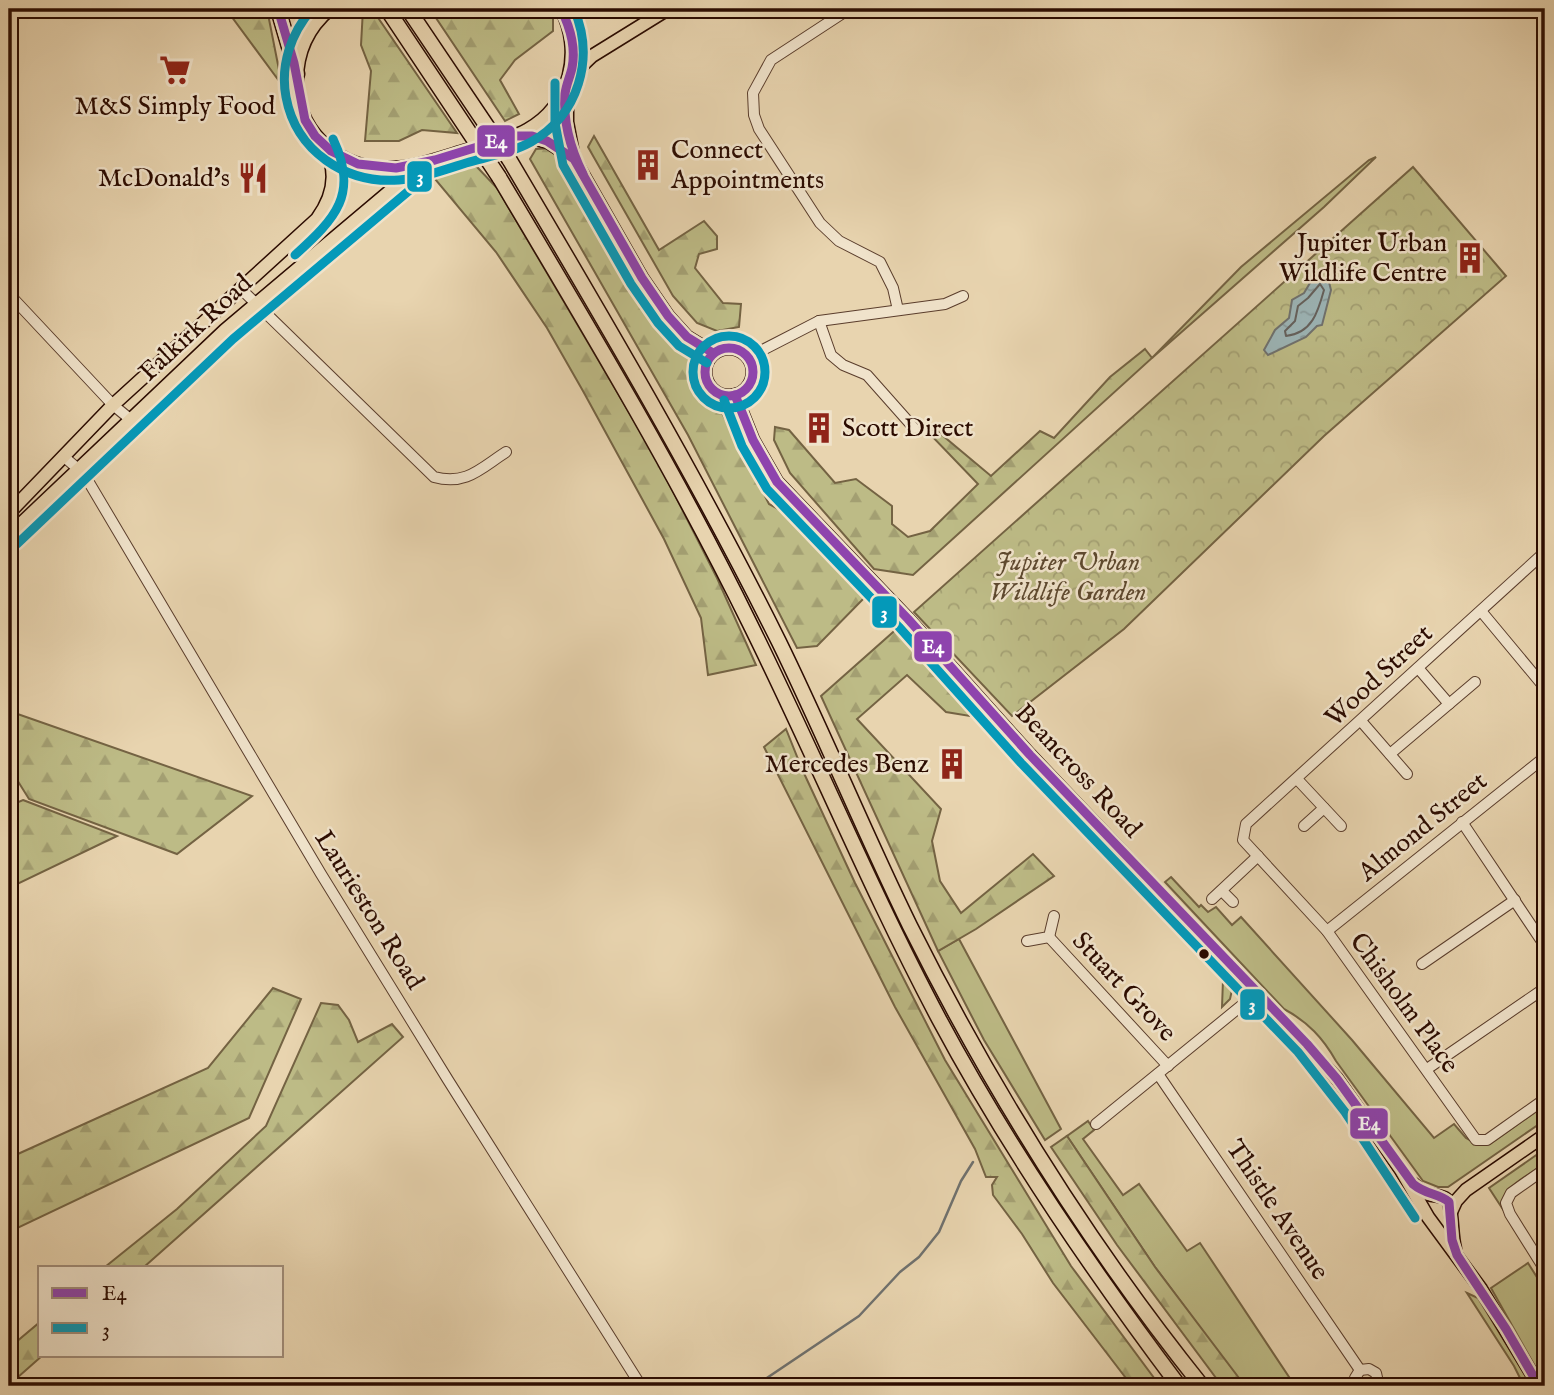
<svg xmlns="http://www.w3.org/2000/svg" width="1554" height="1395" viewBox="0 0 1554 1395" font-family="'IM FELL English',serif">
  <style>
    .grass { fill: #bdbb86; stroke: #746343; stroke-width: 2 }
    .forest { fill: url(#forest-firs); stroke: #746343; stroke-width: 2 }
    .park { fill: url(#park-crowns); stroke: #746343; stroke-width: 2 }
    .water { fill: url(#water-ripples); stroke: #6f716e; stroke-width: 2 }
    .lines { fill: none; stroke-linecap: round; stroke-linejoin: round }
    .shore { stroke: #64605c; stroke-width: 2 }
    .stream { stroke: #6f716e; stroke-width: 2.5 }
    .minor-casing { stroke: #5a3d2c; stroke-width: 12 }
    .major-casing { stroke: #2b0b00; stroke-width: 15 }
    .highway-casing { stroke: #2b0b00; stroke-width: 17 }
    .minor { stroke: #f0e3cb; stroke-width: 10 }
    .major { stroke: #e8d4af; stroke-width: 12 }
    .highway { stroke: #e8d4af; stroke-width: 14 }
    .highway-bridge-casing { stroke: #2b0b00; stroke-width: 17; stroke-linecap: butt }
    .highway-bridge { stroke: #e8d4af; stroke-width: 14 }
    .bus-1-casing { stroke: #f0e3cb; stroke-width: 14 }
    .bus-2-casing { stroke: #f0e3cb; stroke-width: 14 }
    .bus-1 { stroke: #8e44ad; stroke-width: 9 }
    .bus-2 { stroke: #0499b9; stroke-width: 9 }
    .bus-dot { fill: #2b0b00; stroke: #f0e3cb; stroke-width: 2.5 }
    .labels { text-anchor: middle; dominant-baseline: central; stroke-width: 5; stroke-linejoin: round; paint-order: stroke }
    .poi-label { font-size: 26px; fill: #2b0b00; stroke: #f0e3cb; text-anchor: end }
    .street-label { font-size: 26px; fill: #2b0b00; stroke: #f0e3cb }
    .park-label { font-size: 26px; font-style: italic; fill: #5e492f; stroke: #f0e3cb }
    .line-badge { stroke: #f0e3cb; stroke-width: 2.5 }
    .badge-label { font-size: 19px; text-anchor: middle; font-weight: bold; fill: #fff }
  </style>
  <defs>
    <pattern id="forest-firs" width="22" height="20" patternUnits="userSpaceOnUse" patternTransform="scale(1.75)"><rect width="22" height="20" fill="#bdbb86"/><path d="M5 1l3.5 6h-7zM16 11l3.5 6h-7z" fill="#a39f72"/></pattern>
    <pattern id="park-crowns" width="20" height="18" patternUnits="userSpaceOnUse" patternTransform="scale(1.75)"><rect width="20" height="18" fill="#bdbb86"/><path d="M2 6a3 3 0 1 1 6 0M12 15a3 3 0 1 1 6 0" fill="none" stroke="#a39f72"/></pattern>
    <pattern id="water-ripples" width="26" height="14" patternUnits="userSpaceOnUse" patternTransform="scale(1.75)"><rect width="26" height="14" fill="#9cb5b7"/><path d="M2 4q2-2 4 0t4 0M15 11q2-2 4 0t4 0" fill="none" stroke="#879a9c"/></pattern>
  </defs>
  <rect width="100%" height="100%" fill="#e8d4af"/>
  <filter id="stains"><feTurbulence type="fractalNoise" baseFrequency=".00286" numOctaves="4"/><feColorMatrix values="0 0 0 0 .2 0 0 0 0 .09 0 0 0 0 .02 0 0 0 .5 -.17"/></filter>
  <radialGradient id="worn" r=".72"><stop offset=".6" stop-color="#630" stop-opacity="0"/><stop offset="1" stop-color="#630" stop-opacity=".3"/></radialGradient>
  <!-- grass -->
  <g class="grass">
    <path d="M1376 157 1324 207 1152 358 1241 267 1369 160Z"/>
    <path d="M1127 871 1176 921 1200 952 1234 981 1230 999 1222 1007 1223 980 1124 874Z"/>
    <path d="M1171 877 1199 907 1201 905 1208 912 1216 907 1232 925 1241 917 1352 1040 1434 1138 1454 1124 1466 1138 1477 1144 1495 1140 1545 1105V1120L1448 1187H1438L1423 1181 1336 1061C1323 1038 1308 1022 1284 1009L1165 882Z"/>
    <path d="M959 939 1061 1129 1045 1140 984 1040 938 951Z"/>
    <path d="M1088 1121 1094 1130 1083 1139 1123 1195 1139 1184 1187 1251 1200 1243 1295 1386H1245L1234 1373 1155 1267 1067 1136Z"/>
    <path d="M1545 1149V1164C1529 1175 1502 1186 1502 1208L1489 1188Z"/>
    <path d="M1528 1263 1545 1290V1384L1491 1288Z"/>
    <path d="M1467 1293 1478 1298 1532 1386H1524L1514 1366Z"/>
  </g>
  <!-- forest -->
  <g class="forest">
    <path d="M226 9H267L282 85Z"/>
    <path d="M363 9H372L457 133 422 130 399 141H365L371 71 361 45Z"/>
    <path d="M430 9H512L519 13 553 17V31L515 60 500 80 519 114 505 121Z"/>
    <path d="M594 136 659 250 704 221 717 236V249L699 254 695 268 723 303 741 304 739 327 717 331 697 323 673 296 588 147Z"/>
    <path d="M553 148 569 160 640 288 681 349 694 362 697 379 707 401 721 411 769 504 800 521 870 592 817 646 797 648 688 435 530 159 536 149Z"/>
    <path d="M458 162 477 167 497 188 656 458 717 578 756 665 708 675 701 618 664 539 583 391 547 328 496 252 430 173 440 166Z"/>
    <path d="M1145 349 1152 358 913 575 874 569 790 473 774 440 775 427 789 430 835 483 856 479 892 506V524L908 537 930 531 978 484 926 430 930 425 991 476 1040 431 1054 438 1110 377Z"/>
    <path d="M900 626 977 709 970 716 946 712 907 675 857 719 941 809 932 841 940 881 961 913 1033 854 1054 876 976 929 938 951 821 696Z"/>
    <path d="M9 711 252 796 177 854 29 799 9 767Z"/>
    <path d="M786 729 802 769 855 883 945 1060 1071 1266 1160 1386H1132L1053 1283 1022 1234 993 1195 992 1185 997 1177H986L975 1149 895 1007 764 747Z"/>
    <path d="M23 800 117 836 9 888V806Z"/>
    <path d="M273 988 301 999 249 1118 9 1232V1158L208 1068Z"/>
    <path d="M321 1003 338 1005 349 1020 358 1042 392 1024 403 1037 144 1267H105L177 1209 266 1126Z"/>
    <path d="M1067 1136 1155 1267 1245 1386H1222L1117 1245 1051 1147Z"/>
    <path d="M40 1322V1355H43L9 1385V1348Z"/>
  </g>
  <!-- park -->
  <path class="park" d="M1413 167 1506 276 1324 436 1124 629 1012 716 914 612Z"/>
  <!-- water -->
  <path class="water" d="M1322 277 1329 282 1331 290 1322 325 1317 326 1306 337 1268 355 1264 350 1275 330 1289 318 1292 300 1304 293 1313 278Z"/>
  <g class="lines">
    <!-- shore -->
    <path class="shore" d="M1320 284 1324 290C1318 312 1312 333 1286 336L1285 331 1295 321 1298 306 1308 298Z"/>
    <!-- stream -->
    <path class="stream" d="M755 1386 859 1316 900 1272 919 1257 939 1232 961 1181 973 1162"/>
    <defs>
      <g id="minor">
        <path d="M849 9 771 60 753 93 754 115 759 129 820 223 839 241 880 262 893 288 898 310"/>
        <path d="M241 289 434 477C466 486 481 468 506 452"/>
        <path d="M9 294 113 405 130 419"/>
        <path d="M819 321 831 355 843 365 867 375 914 428"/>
        <path d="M749 357 819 321 945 304 963 296"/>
        <path d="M63 456 84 474 321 874 448 1080 641 1386"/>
        <path d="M1545 552 1246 824 1243 840 1327 931 1476 1140H1487L1545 1099"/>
        <path d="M1481 611 1545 688"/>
        <path d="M1418 668 1449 704"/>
        <path d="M1361 721 1407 774"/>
        <path d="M1390 754 1475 682"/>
        <path d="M1297 779 1341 826"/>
        <path d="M1462 822 1545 946"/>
        <path d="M1304 826 1324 808"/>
        <path d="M1222 891 1233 902"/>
        <path d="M1212 899 1258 856"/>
        <path d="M1327 931 1545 757"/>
        <path d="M1049 937 1168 1066"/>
        <path d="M1027 941 1049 937 1054 916"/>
        <path d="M1422 964 1515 900"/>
        <path d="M1427 1069 1545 988"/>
        <path d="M1158 1074 1360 1370"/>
        <path d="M1096 1124 1257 993"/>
        <path d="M1545 1169 1511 1193 1506 1203 1510 1214 1545 1270"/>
        <path d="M1360 1370 1369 1369 1376 1373 1378 1382 1376 1386"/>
        <path d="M1450 1383 1452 1386"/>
        <path d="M1356 1386 1355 1378 1360 1370"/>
      </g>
      <g id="major">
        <path d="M330 9C305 30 295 56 297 89 301 136 342 169 388 168 414 168 438 159 461 152 483 145 508 141 527 130 571 106 583 50 561 9"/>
        <path d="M571 76 592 56 668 9"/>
        <path d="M567 84V122L574 159 642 278 668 316 687 337 713 353"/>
        <path d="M518 135 548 142 574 159"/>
        <circle cx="729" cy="372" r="24"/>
        <path d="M735 395 753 440 777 482 908 619 1030 755 1337 1079 1401 1170 1428 1217 1481 1289 1539 1386"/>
        <path d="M9 513 113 405 317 219C333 197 339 172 324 147"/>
        <path d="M9 535 225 330 422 164"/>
        <path d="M1412 1183C1416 1186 1420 1191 1425 1193 1432 1196 1441 1195 1446 1199 1453 1204 1451 1236 1455 1248"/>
        <path d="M1451 1212 1456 1201 1466 1190 1545 1135"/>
      </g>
      <g id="highway">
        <path d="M278 9 297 74"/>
        <path d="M509 159C603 318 697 477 779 642 825 736 864 832 910 926 991 1088 1088 1244 1202 1386"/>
        <path d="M499 177C586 323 674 469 749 622 814 753 870 889 939 1019 1008 1148 1091 1269 1179 1386"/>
      </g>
    </defs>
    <!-- minor casing -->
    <use href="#minor" class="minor-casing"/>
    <!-- major casing -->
    <use href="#major" class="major-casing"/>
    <!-- highway casing -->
    <use href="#highway" class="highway-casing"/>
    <!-- minor -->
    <use href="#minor" class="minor"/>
    <!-- major -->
    <use href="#major" class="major"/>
    <!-- highway -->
    <use href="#highway" class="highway"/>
    <defs>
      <g id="highway-bridge">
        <path d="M387 9 499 177"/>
        <path d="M408 9 509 159"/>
      </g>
    </defs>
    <!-- highway-bridge casing -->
    <use href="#highway-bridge" class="highway-bridge-casing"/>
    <!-- highway-bridge -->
    <use href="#highway-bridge" class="highway-bridge"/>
    <defs>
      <g id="bus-1">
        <path d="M278 9 294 63 305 120 315 136 331 151 358 164 396 168 435 160 513 136H532L547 141 574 159 642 278 668 316 687 337 713 353"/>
        <path d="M561 9C570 27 576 48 572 68 570 77 566 85 565 94 563 121 571 150 583 174"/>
        <circle cx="729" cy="372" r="24"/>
        <path d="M735 395 753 440 777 482 908 619 1030 755 1307 1044 1337 1079 1413 1184C1426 1195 1438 1193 1449 1202L1452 1240 1457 1255 1506 1329 1539 1386"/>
      </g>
      <g id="bus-2">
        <path d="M312 9C291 33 280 65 286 97 296 151 345 184 399 180 422 178 444 170 466 163 487 157 511 153 531 142 579 115 595 58 574 9"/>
        <path d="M555 83V123L563 165 631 284 658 323 679 346 707 363"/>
        <path d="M295 255C336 218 359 194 333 139"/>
        <circle cx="729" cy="372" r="36"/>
        <path d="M724 400 742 446 767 489 899 627 1021 763 1298 1052 1345 1112 1415 1218"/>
        <path d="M17 544 233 339 430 173"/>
      </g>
    </defs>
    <!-- bus-1 casing -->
    <use href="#bus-1" class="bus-1-casing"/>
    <!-- bus-2 casing -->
    <use href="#bus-2" class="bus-2-casing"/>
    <!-- bus-1 -->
    <use href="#bus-1" class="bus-1"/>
    <!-- bus-2 -->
    <use href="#bus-2" class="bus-2"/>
  </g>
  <!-- icons -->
  <defs>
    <symbol id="supermarket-bare" viewBox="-9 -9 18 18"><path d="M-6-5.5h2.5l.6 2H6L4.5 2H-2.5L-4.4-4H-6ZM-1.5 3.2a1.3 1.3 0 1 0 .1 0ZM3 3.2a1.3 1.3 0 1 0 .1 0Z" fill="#8f2418" stroke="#f0e3cb" stroke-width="2.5" paint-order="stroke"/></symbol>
    <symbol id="building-bare" viewBox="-9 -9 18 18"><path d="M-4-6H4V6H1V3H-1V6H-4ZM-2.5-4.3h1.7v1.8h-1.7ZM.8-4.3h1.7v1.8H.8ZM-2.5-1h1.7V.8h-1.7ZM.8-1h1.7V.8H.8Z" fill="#8f2418" stroke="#f0e3cb" stroke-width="2.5" paint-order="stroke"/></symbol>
    <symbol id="restaurant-bare" viewBox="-9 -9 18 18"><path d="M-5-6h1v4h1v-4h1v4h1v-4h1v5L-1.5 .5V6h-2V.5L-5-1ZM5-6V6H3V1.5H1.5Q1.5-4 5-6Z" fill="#8f2418" stroke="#f0e3cb" stroke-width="2.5" paint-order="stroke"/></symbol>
  </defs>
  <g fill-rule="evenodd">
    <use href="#supermarket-bare" x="153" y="48" width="44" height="44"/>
    <use href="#building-bare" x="626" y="143" width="44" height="44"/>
    <use href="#restaurant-bare" x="231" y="156" width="44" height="44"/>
    <use href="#building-bare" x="1448" y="236" width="44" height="44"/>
    <use href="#building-bare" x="797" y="406" width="44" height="44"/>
    <use href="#building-bare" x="930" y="742" width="44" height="44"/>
  </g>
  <!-- markers -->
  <circle class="bus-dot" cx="1204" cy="954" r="6"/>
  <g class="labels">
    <!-- poi labels -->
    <g class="poi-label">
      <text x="175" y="106" text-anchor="middle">M&amp;S Simply Food</text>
      <text x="671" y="150" text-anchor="start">Connect<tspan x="671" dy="30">Appointments</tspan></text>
      <text x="230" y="178">McDonald's</text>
      <text x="1447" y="243">Jupiter Urban<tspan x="1447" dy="30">Wildlife Centre</tspan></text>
      <text x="842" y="428" text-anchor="start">Scott Direct</text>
      <text x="929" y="764">Mercedes Benz</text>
    </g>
    <!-- street labels -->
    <g class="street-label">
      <text transform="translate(196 328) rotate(-43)">Falkirk Road</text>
      <text transform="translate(1379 676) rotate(-43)">Wood Street</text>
      <text transform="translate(1078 771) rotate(47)">Beancross Road</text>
      <text transform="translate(1423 827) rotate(-39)">Almond Street</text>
      <text transform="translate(369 910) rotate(58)">Laurieston Road</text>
      <text transform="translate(1124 987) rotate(47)">Stuart Grove</text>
      <text transform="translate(1404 1003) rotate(54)">Chisholm Place</text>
      <text transform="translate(1277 1210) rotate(56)">Thistle Avenue</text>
    </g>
    <!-- park labels -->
    <g class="park-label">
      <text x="1068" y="562">Jupiter Urban<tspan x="1068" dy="30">Wildlife Garden</tspan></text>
    </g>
  </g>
  <g class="line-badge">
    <rect x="476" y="124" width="40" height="34" rx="7" fill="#8e44ad"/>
    <rect x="406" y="160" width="27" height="33" rx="7" fill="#0499b9"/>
    <rect x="871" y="595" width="27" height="34" rx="7" fill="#0499b9"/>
    <rect x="913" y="630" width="40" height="33" rx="7" fill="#8e44ad"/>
    <rect x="1239" y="988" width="27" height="33" rx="7" fill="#0499b9"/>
    <rect x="1349" y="1107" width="40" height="33" rx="7" fill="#8e44ad"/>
  </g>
  <g class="badge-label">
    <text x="496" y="148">E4</text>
    <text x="420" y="183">3</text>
    <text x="884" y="619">3</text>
    <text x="933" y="653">E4</text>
    <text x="1252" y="1011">3</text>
    <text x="1369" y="1130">E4</text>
  </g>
  <!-- margin -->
  <rect width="1554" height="1395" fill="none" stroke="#e8d4af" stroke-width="35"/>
  <rect x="10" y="10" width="1533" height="1374" fill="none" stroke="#2b0b00" stroke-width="3.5"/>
  <rect x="18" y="18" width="1519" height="1360" fill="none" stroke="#2b0b00" stroke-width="2"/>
  <!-- legend -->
  <rect x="38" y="1266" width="245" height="91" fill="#f0e3cb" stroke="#a18d7a" stroke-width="2"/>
  <rect x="52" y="1288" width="35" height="10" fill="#8e44ad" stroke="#a18d7a" stroke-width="2"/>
  <text x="102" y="1300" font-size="21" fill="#2b0b00">E4</text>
  <rect x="52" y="1323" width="35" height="10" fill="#0499b9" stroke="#a18d7a" stroke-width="2"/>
  <text x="102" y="1336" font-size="21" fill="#2b0b00">3</text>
  <rect width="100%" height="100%" filter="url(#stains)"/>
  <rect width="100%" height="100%" fill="url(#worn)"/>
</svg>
